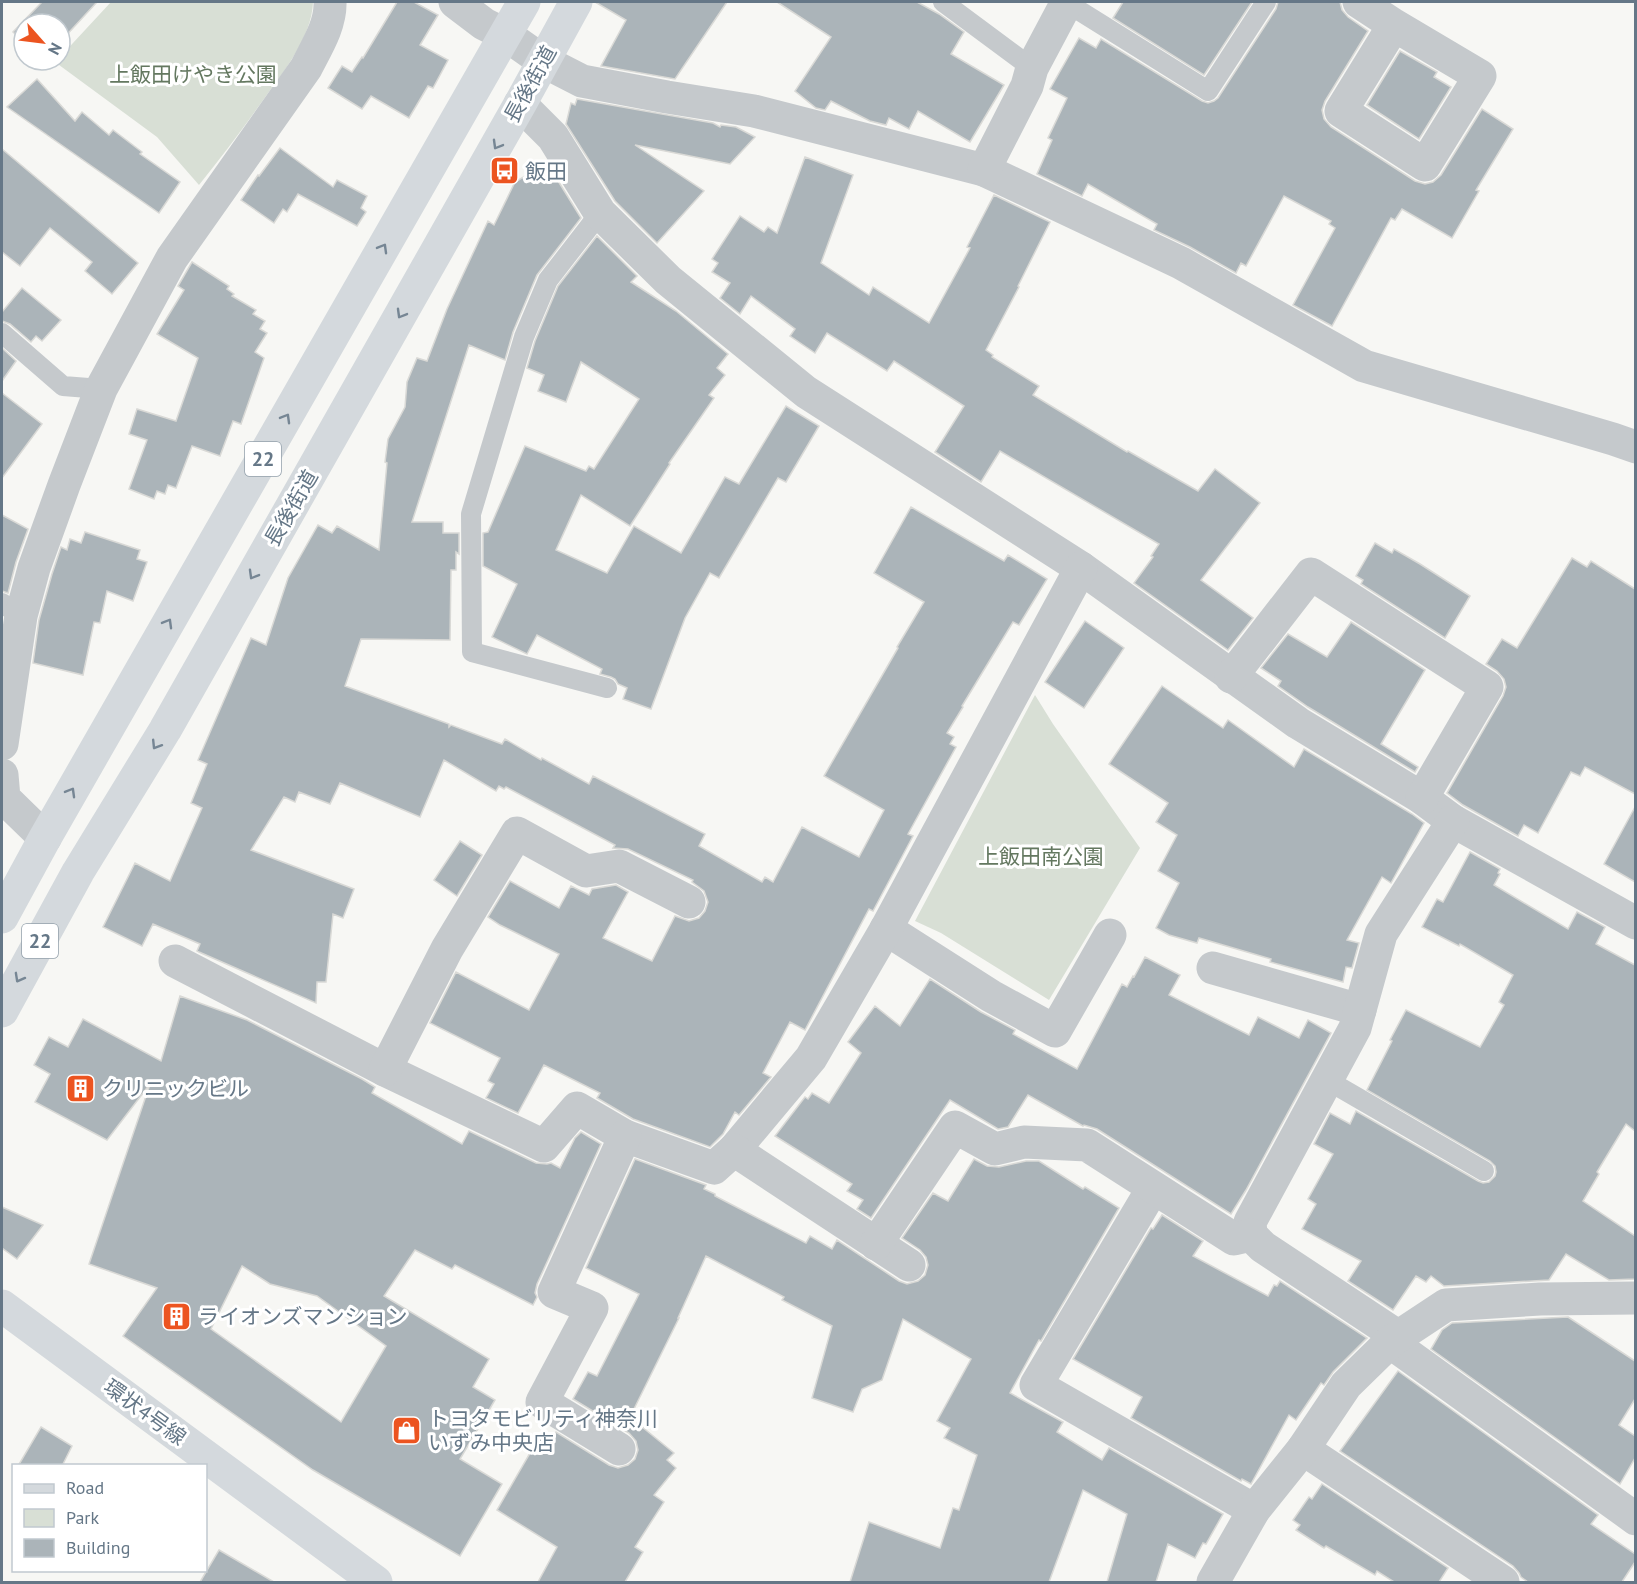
<svg xmlns="http://www.w3.org/2000/svg" width="1637" height="1584" viewBox="0 0 1637 1584" font-family="'PT Sans','Noto Sans JP',sans-serif">
  <style>
    .green { fill: #d8dfd5 }
    .building { fill: #abb4b9; stroke: #d9d9d6; stroke-width: 1.5; fill-rule: evenodd }
    .lines { fill: none; stroke-linecap: round; stroke-linejoin: round }
    .service { stroke: #c5c9cc; stroke-width: 20 }
    .minor { stroke: #c5c9cc; stroke-width: 33 }
    .primary { stroke: #d4d9dd; stroke-width: 33 }
    .oneway { stroke: #768694 }
    .labels { text-anchor: middle; dominant-baseline: central; stroke-width: 6; stroke-linejoin: round; paint-order: stroke }
    .shield { fill: #fff; stroke: #93a0ab; stroke-width: 1.5 }
    .shield-label { font-size: 20px; font-weight: bold; fill: #657787 }
    .park-label { font-size: 21px; fill: #647860; stroke: #fff }
    .street-label { font-size: 21px; fill: #657787; stroke: #fff }
    .poi-label { font-size: 21px; fill: #657787; stroke: #fff; text-anchor: start }
  </style>
  <rect width="100%" height="100%" fill="#f7f7f4"/>
  <!-- green -->
  <g class="green">
    <path d="M111 2H313C312 38 281 75 261 103 241 131 220 159 199 185L157 137 55 62 60 60V57Z"/>
    <path d="M1035 695 1053 724 1140 848 1049 1000 941 933 915 921Z"/>
  </g>
  <!-- building -->
  <g class="building">
    <path d="M42 2H97L60 42V24H24V42L13 32Z"/>
    <path d="M397 2H414L438 15 420 45 448 60 433 88 428 86 409 118 371 96 362 109 328 88 342 66 352 72 362 57 363 58Z"/>
    <path d="M595 2H727L675 79 601 66 626 20Z"/>
    <path d="M777 2H917L939 14 964 32 951 54 1004 85 970 142 918 111 909 129 889 118 886 125 870 121 831 101 825 110 816 108 795 91 831 37Z"/>
    <path d="M1123 2H1252L1204 75 1113 18Z"/>
    <path d="M1278 2H1340L1342 10 1348 17 1368 31 1325 101 1322 110 1324 119 1331 127 1415 181 1425 184 1433 182 1441 175 1482 109 1513 129 1476 190 1479 191 1452 238 1402 209 1395 220 1391 218 1332 326 1293 305 1335 228 1329 224 1331 221 1284 196 1246 266 1241 263 1236 273 1190 247 1154 230 1157 224 1088 184 1082 196 1037 174 1052 140 1048 138 1067 98 1050 89 1079 38 1096 48 1101 39 1202 101 1208 103 1214 101 1218 98 1276 9Z"/>
    <path d="M1400 51 1437 72 1434 77 1451 87 1419 139 1367 105Z"/>
    <path d="M37 79 75 121 82 112 109 135 113 130 142 152 140 154 180 182 159 213 7 107Z"/>
    <path d="M577 99 713 123 720 127 721 125 736 127 755 137 730 164 635 145 704 191 657 243 615 201 566 124 571 103 575 105Z"/>
    <path d="M280 148 333 187 337 180 367 196 361 208 366 212 357 226 298 194 287 212 283 209 274 223 241 200 258 175 259 176Z"/>
    <path d="M2 149 138 263 112 294 85 271 92 262 50 228 20 266 2 252Z"/>
    <path d="M805 157 853 175 821 263 869 295 873 287 929 323 970 248 967 247 994 195 1050 222 1018 286 1019 287 986 350 993 355 992 357 1039 386 1033 395 1127 452 1128 451 1198 491 1215 469 1260 503 1201 580 1253 618 1228 650 1134 583 1153 557 1151 556 1159 544 1000 451 981 482 935 452 964 406 894 361 887 371 827 333 815 353 790 336 795 329 751 296 740 314 720 298 730 283 712 272 718 263 712 259 740 216 764 232 768 227 777 233Z"/>
    <path d="M547 163 581 218 537 275 513 332 505 360 469 345 412 522H443V533H459V554L456 552V570H451L450 640 361 639 345 686 449 724V727L451 725 502 744 505 739 541 760 542 758 589 784 593 776 705 834 699 846 762 882 765 877 773 882 802 827 859 857 884 810 824 776 898 648 897 647 924 602 874 573 911 507 1004 561 1008 555 1047 579 1019 625 1013 622 962 706 963 707 947 733 954 737 950 744 956 747 908 834 913 836 873 911 869 909 805 1030 790 1022 763 1073 771 1077 739 1115 735 1112 723 1134 710 1147 633 1119 597 1098 600 1093 544 1065 518 1113 486 1098 494 1084 488 1081 500 1058 430 1023 456 972 529 1010 559 954 500 925 488 917 510 881 559 908 571 886 589 895 592 889 616 885 628 892 603 938 652 961 675 916 689 921 699 918 705 911 708 902 704 891 692 882 693 880 628 849 613 848 615 845 506 787 504 789 499 786 496 791 444 760 420 817 340 783 330 804 299 792 295 802 284 797 251 850 354 889 343 918 333 914 326 982H317L316 1003 199 952 197 951 200 944 153 924 142 946 103 927 135 863 170 881 202 808 191 803 207 764 198 760 251 638 266 645 288 578 318 525 332 533 337 526 379 550 387 463 385 462 388 439 405 407 407 382 417 358 427 361 447 309 488 221 494 225 515 182Z"/>
    <path d="M597 236 637 276 631 282 676 311 728 354 717 368 725 375 709 395 714 398 669 463 670 464 630 526 581 495 556 550 607 573 634 526 681 553 725 477 739 484 786 406 819 426 786 482 778 478 719 578 710 573 685 618 651 709 623 699 627 688 618 684 615 679 611 677 600 674 602 669 537 635 527 654 492 637 517 584 483 566V533L488 532 525 446 586 471 589 466 594 469 639 399 581 362 566 402 538 391 544 375 527 368 535 341 558 286Z"/>
    <path d="M192 262 229 286 227 289 234 294 232 296 256 310 253 314 265 321 260 329 267 333 255 352 264 358 241 424 233 421 220 456 192 446 176 488 168 485 165 494 157 491 154 499 129 489 147 440 129 434 137 409 176 421 198 358 157 334 184 290 178 286Z"/>
    <path d="M22 288 61 320 42 341 36 336 31 342 10 324 2 321V312Z"/>
    <path d="M2 348 16 361 2 381Z"/>
    <path d="M2 393 42 424 2 478Z"/>
    <path d="M2 515 28 529 16 562 8 593 2 591Z"/>
    <path d="M85 532 140 550 137 559 147 562 133 601 107 591 100 623 94 622 83 675 33 663 39 620 52 574 61 547 67 550 70 539 81 543Z"/>
    <path d="M1375 543 1392 553 1394 549 1420 564 1470 596 1445 638 1361 584 1363 580 1356 576Z"/>
    <path d="M1572 558 1587 567 1591 561 1635 589V794L1585 767 1580 776 1571 772 1538 833 1524 825 1518 836 1463 805 1447 793 1503 696 1506 687 1504 679 1497 671 1486 664 1502 639 1517 648Z"/>
    <path d="M1085 621 1124 648 1084 708 1045 682Z"/>
    <path d="M1351 622 1425 670 1381 744 1418 767 1415 772 1308 707 1278 686 1281 681 1261 668 1288 634 1327 657Z"/>
    <path d="M1162 686 1223 728 1228 720 1294 767 1304 749 1412 814 1424 823 1391 883 1382 877 1347 940 1359 943 1352 968 1346 967 1343 982 1270 962 1271 959 1199 938 1197 943 1169 935 1156 928 1179 883 1158 871 1177 835 1156 822 1168 803 1109 764Z"/>
    <path d="M1635 807V882L1604 864Z"/>
    <path d="M460 841 482 855 457 896 434 880Z"/>
    <path d="M1470 852 1500 869 1498 873 1500 874 1494 885 1568 929 1577 912 1605 927 1596 944 1635 965V1131L1626 1124 1597 1172 1599 1174 1583 1201 1635 1236V1279L1609 1280 1566 1254 1549 1280 1444 1286 1431 1276 1426 1282 1416 1276 1393 1310 1348 1281 1361 1261 1302 1229 1316 1204 1308 1199 1333 1154 1314 1144 1330 1113 1350 1124 1356 1111 1478 1181 1483 1183 1489 1182 1495 1176 1496 1172 1495 1166 1490 1161 1367 1090 1392 1041 1390 1040 1406 1010 1480 1047 1504 1005 1499 1002 1513 975 1460 944 1459 946 1422 927 1437 899 1443 902Z"/>
    <path d="M1145 957 1180 975 1169 995 1249 1035 1258 1017 1299 1038 1308 1020 1331 1033 1246 1190 1231 1214 1097 1129 1084 1125 1083 1126 1028 1095 1008 1127 998 1129 950 1100 871 1218 857 1209 863 1200 847 1191 852 1184 775 1136 805 1097 808 1099 812 1093 829 1103 861 1053 848 1042 875 1006 900 1026 930 979 981 1012 1015 1030 1013 1034 1077 1069 1122 984 1127 987 1133 976 1134 977Z"/>
    <path d="M180 996 247 1020 362 1079 375 1087 372 1093 462 1144 469 1131 536 1163 547 1164 551 1163 560 1168 575 1138 581 1132 601 1144 537 1284 535 1293 537 1297 533 1305 455 1265 452 1269 415 1250 384 1296 489 1359 473 1387 495 1400 460 1459 502 1484 460 1556 313 1470 123 1336 157 1288 89 1264 150 1084 107 1140 35 1102 50 1074 34 1065 49 1037 68 1047 83 1019 161 1061ZM242 1266 270 1284 317 1296 386 1346 341 1422 211 1329Z"/>
    <path d="M635 1159 706 1185 704 1189 715 1194V1196L806 1243 810 1236 832 1249 837 1240 899 1281 907 1284 918 1281 925 1275 928 1265 926 1257 920 1250 902 1238 933 1193 948 1201 974 1159 987 1166 999 1167 1026 1161H1039L1083 1189 1085 1187 1119 1208 1041 1341 1039 1340 1010 1393 1063 1422 1057 1432 1102 1460 1109 1448 1223 1514 1206 1544 1203 1543 1195 1558 1168 1544 1156 1582H1107L1127 1514 1083 1490 1049 1582H850L869 1522 940 1548 953 1508 959 1510 977 1455 944 1438 950 1428 937 1421 971 1359 903 1319 882 1380 862 1389 853 1412 812 1398 832 1326 782 1300 784 1297 706 1256 678 1318H679L630 1417 674 1453 667 1460 676 1468 654 1495 664 1502 635 1547 643 1552 625 1582H538L557 1547 497 1510 541 1434 552 1440 556 1432 609 1465 618 1468 628 1465 635 1459 638 1450 636 1441 629 1433 573 1399 588 1372 597 1376 639 1294 586 1268Z"/>
    <path d="M2 1207 43 1225 17 1259 2 1248Z"/>
    <path d="M1162 1215 1203 1241 1193 1256 1268 1296 1274 1285 1277 1286 1280 1281 1367 1338 1333 1372 1324 1385 1321 1383 1296 1420 1289 1415 1251 1484 1242 1479 1241 1481 1131 1418 1142 1397 1073 1359 1151 1228 1153 1229Z"/>
    <path d="M1568 1317 1635 1361V1399L1619 1425 1635 1436V1458L1620 1484 1431 1349 1442 1330 1452 1323Z"/>
    <path d="M1398 1371 1598 1515 1591 1524 1635 1554V1562L1622 1582H1528L1521 1577 1519 1573 1513 1566 1340 1451Z"/>
    <path d="M41 1427 72 1446 62 1466H18Z"/>
    <path d="M1322 1484 1448 1568 1439 1582H1394L1377 1571 1375 1575 1326 1546 1324 1548 1296 1530 1300 1525 1293 1520 1309 1497 1312 1499Z"/>
    <path d="M219 1550 274 1582H200Z"/>
  </g>
  <g class="lines">
    <!-- service -->
    <g class="service">
      <path d="M943 2 1032 68"/>
      <path d="M1067 3 1208 91 1266 2"/>
      <path d="M600 213 548 280 524 337 471 514 472 652 607 688"/>
      <path d="M2 333 63 386 101 389"/>
      <path d="M2 603 21 616"/>
      <path d="M1327 1080 1484 1171"/>
    </g>
    <!-- minor -->
    <g class="minor">
      <path d="M455 2 484 24 506 35 543 61 582 81 667 97 754 111 984 170 1181 263 1364 366 1613 439 1636 447"/>
      <path d="M1359 2 1394 25 1480 76 1425 165 1341 111 1394 25"/>
      <path d="M520 104 553 137 600 213 668 280 806 392 1081 568 1298 723 1422 798 1453 821 1636 923"/>
      <path d="M984 170 1027 86 1032 68 1067 2"/>
      <path d="M1231 677 1311 574 1487 687 1422 798"/>
      <path d="M2 744 21 616 34 568 64 485 101 389 172 258 306 68C316 48 331 25 330 2"/>
      <path d="M2 775 4 798 45 838"/>
      <path d="M886 929 991 996 1055 1031 1110 935"/>
      <path d="M175 961 385 1070 544 1146 577 1108 625 1136 714 1168 734 1150 811 1058 886 929 1081 568"/>
      <path d="M1213 968 1360 1010"/>
      <path d="M385 1070 447 949 517 833 586 871 619 866 689 902"/>
      <path d="M734 1150 909 1265"/>
      <path d="M1153 1188 1036 1385 1254 1510"/>
      <path d="M1251 1235 1250 1222 1355 1028 1381 934 1453 821"/>
      <path d="M876 1244 955 1127 995 1149 1024 1142 1087 1145 1234 1239 1251 1235 1263 1247 1399 1337"/>
      <path d="M1390 1342 1636 1519"/>
      <path d="M619 1449 542 1402 592 1308 554 1292 625 1136"/>
      <path d="M1303 1449 1503 1582"/>
      <path d="M1213 1582 1254 1510 1303 1449 1346 1385 1390 1342 1446 1305 1540 1299 1636 1298"/>
    </g>
    <!-- primary -->
    <g class="primary">
      <path d="M2 917 45 838 524 2"/>
      <path d="M2 1011 78 872 165 730 520 104 576 2"/>
      <path d="M2 1306 376 1582"/>
    </g>
  </g>
  <!-- one-way arrows -->
  <defs><path id="oneway-chevron" d="M-2-3.5L2.5 0L-2 3.5" fill="none" stroke-width="1.6" stroke-linecap="round" stroke-linejoin="round" transform="scale(1.5)"/></defs>
  <g class="oneway">
    <use href="#oneway-chevron" transform="translate(497 145) rotate(120)"/>
    <use href="#oneway-chevron" transform="translate(383 248) rotate(-60)"/>
    <use href="#oneway-chevron" transform="translate(401 314) rotate(120)"/>
    <use href="#oneway-chevron" transform="translate(286 418) rotate(-60)"/>
    <use href="#oneway-chevron" transform="translate(253 575) rotate(120)"/>
    <use href="#oneway-chevron" transform="translate(168 623) rotate(-60)"/>
    <use href="#oneway-chevron" transform="translate(156 745) rotate(122)"/>
    <use href="#oneway-chevron" transform="translate(71 792) rotate(-60)"/>
    <use href="#oneway-chevron" transform="translate(19 978) rotate(119)"/>
  </g>
  <!-- icons -->
  <defs>
    <symbol id="bus-square" viewBox="-11 -11 22 22"><rect x="-9" y="-9" width="18" height="18" rx="4" fill="#ec5420" stroke="#fff"/><path d="M-5-6H5V4H4V6H2V4H-2V6H-4V4H-5ZM-3.5-4V0h7V-4ZM-3.5 1.2v1.5H-2V1.2ZM2 1.2v1.5H3.5V1.2Z" fill="#fff"/></symbol>
    <symbol id="building-square" viewBox="-11 -11 22 22"><rect x="-9" y="-9" width="18" height="18" rx="4" fill="#ec5420" stroke="#fff"/><path d="M-4-6H4V6H1V3H-1V6H-4ZM-2.5-4.3h1.7v1.8h-1.7ZM.8-4.3h1.7v1.8H.8ZM-2.5-1h1.7V.8h-1.7ZM.8-1h1.7V.8H.8Z" fill="#fff"/></symbol>
    <symbol id="shop-square" viewBox="-11 -11 22 22"><rect x="-9" y="-9" width="18" height="18" rx="4" fill="#ec5420" stroke="#fff"/><path d="M-5-2.5h2.3a2.7 3.5 0 0 1 5.4 0H5L5.5 6h-11ZM-1.5-2.5h3a1.5 2.3 0 0 0-3 0Z" fill="#fff"/></symbol>
  </defs>
  <g fill-rule="evenodd">
    <use href="#bus-square" x="488" y="154" width="33" height="33"/>
    <use href="#building-square" x="64" y="1072" width="33" height="33"/>
    <use href="#building-square" x="160" y="1300" width="33" height="33"/>
    <use href="#shop-square" x="390" y="1414" width="33" height="33"/>
  </g>
  <g class="labels">
    <!-- shield labels -->
    <g class="shield">
      <rect x="245" y="442" width="36" height="34" rx="4.5"/>
      <rect x="22" y="924" width="36" height="34" rx="4.5"/>
    </g>
    <g class="shield-label">
      <text x="263" y="459">22</text>
      <text x="40" y="941">22</text>
    </g>
    <!-- park labels -->
    <g class="park-label">
      <text x="193" y="74">上飯田けやき公園</text>
      <text x="1041" y="856">上飯田南公園</text>
    </g>
    <!-- street labels -->
    <g class="street-label">
      <text transform="translate(530 84) rotate(-61)">長後街道</text>
      <text transform="translate(291 508) rotate(-60)">長後街道</text>
      <text transform="translate(145 1412) rotate(36)">環状4号線</text>
    </g>
    <!-- poi labels -->
    <g class="poi-label">
      <text x="525" y="171">飯田</text>
      <text x="102" y="1088">クリニックビル</text>
      <text x="198" y="1316">ライオンズマンション</text>
      <text x="428" y="1418">トヨタモビリティ神奈川<tspan x="428" dy="24">いずみ中央店</tspan></text>
    </g>
  </g>
  <!-- border -->
  <rect width="1637" height="1584" fill="none" stroke="#657787" stroke-width="6"/>
  <!-- legend -->
  <rect x="12" y="1464" width="195" height="108" fill="#ffffff" stroke="#c1c9cf" stroke-width="1.5"/>
  <rect x="24" y="1484" width="30" height="9" fill="#d4d9dd" stroke="#c1c9cf" stroke-width="1.5"/>
  <text x="66" y="1494" font-size="18" fill="#657787">Road</text>
  <rect x="24" y="1509" width="30" height="18" fill="#d8dfd5" stroke="#c1c9cf" stroke-width="1.5"/>
  <text x="66" y="1524" font-size="18" fill="#657787">Park</text>
  <rect x="24" y="1539" width="30" height="18" fill="#abb4b9" stroke="#c1c9cf" stroke-width="1.5"/>
  <text x="66" y="1554" font-size="18" fill="#657787">Building</text>
  <!-- north arrow -->
  <g transform="translate(42 42) rotate(118)"><circle r="28" fill="#ffffff" stroke="#c1c9cf" stroke-width="1.5"/>
  <path d="M0-4.5L10 22L0 15L-10 22Z" fill="#ec5420"/>
  <text y="-9" font-size="16" font-weight="bold" text-anchor="middle" fill="#657787">N</text>
  </g>
</svg>
